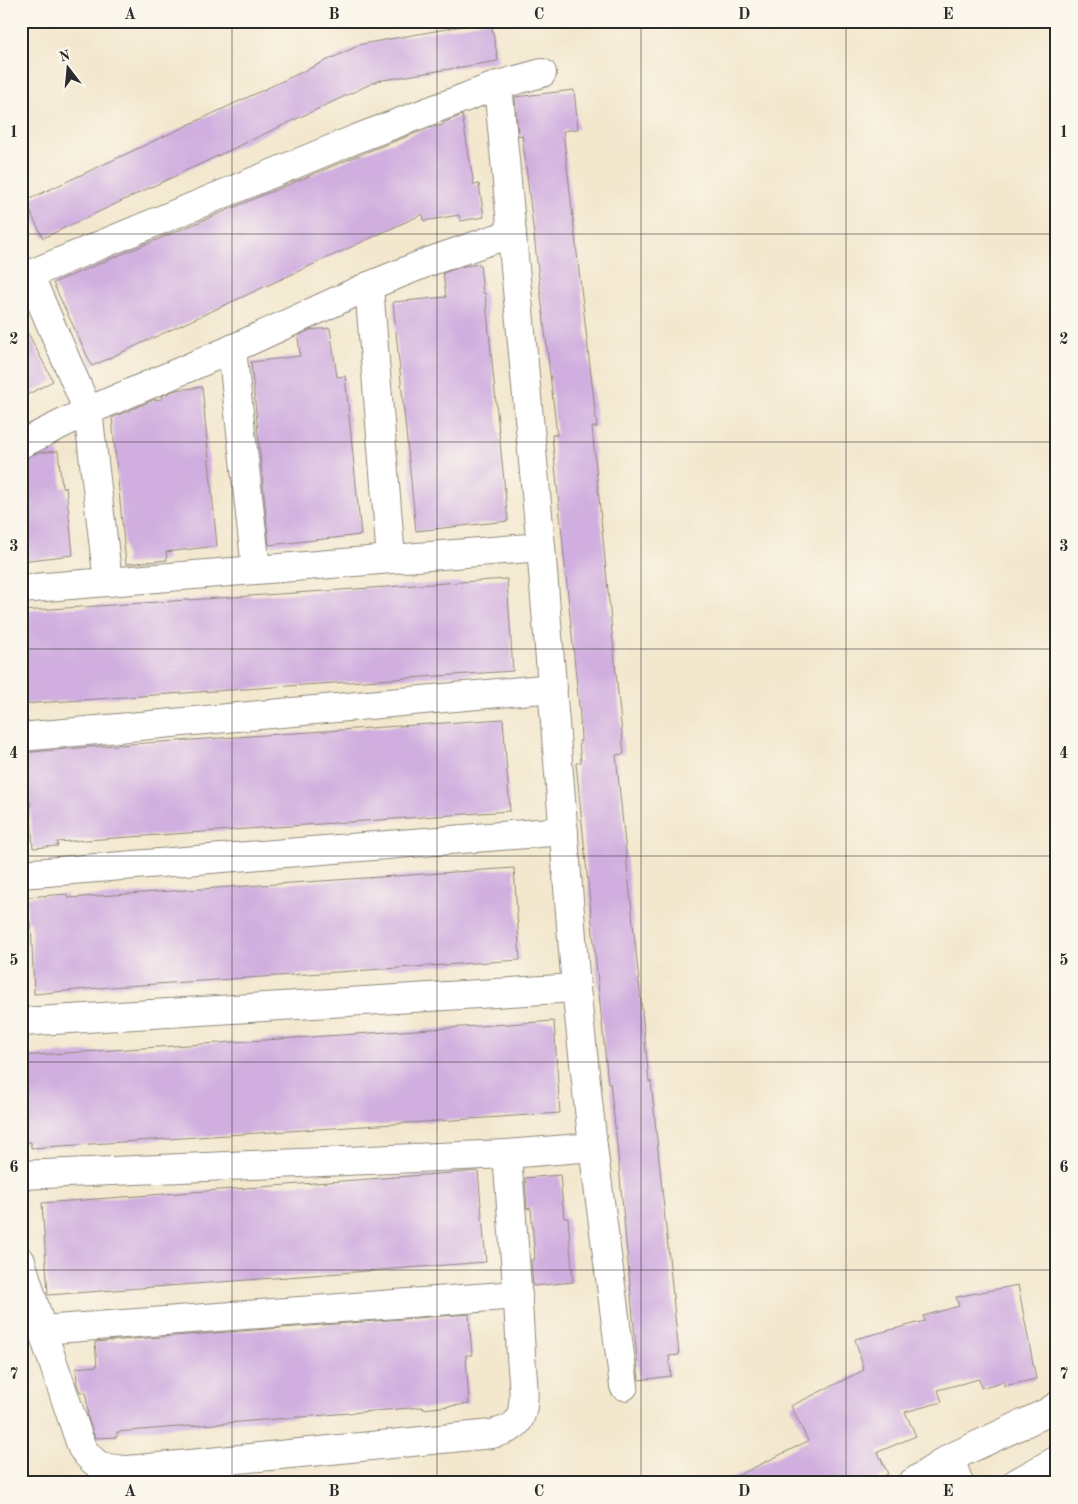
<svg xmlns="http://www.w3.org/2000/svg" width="1078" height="1504" viewBox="0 0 1078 1504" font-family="'Old Standard TT',serif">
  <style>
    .building { fill: #d0aedf }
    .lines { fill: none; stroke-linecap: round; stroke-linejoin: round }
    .minor-casing { stroke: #8f897c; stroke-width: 30 }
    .minor { stroke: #fff; stroke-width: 28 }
    .grid { fill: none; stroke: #2b2b2b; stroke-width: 1; stroke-opacity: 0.55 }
    .neatline { fill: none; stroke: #2b2b2b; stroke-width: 2 }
    .grid-label { font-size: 16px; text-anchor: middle; font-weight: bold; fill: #2b2b2b }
  </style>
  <rect width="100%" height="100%" fill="#fbf7ec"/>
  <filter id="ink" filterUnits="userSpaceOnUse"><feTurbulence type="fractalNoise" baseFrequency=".02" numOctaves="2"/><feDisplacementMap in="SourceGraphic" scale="10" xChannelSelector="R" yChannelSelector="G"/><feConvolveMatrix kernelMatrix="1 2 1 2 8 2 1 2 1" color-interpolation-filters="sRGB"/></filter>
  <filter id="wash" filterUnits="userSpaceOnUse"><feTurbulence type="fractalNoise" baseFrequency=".0096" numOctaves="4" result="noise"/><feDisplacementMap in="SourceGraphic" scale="20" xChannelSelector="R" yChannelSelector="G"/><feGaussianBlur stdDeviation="1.12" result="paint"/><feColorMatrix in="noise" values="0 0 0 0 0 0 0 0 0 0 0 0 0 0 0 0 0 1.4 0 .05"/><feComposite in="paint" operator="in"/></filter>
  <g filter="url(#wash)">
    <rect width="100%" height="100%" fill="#f3e7cd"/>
    <g id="blocks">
      <!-- building -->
      <g class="building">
        <path d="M491 21 498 61 377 81 43 238 25 201 362 44Z"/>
        <path d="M574 90 578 129 563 131 597 427H592L624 754 616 755 647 1060 649 1082 651 1081 679 1355 669 1356 671 1376 639 1380 616 1135 610 1083H608L576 763 581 762 579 741H581L580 716 552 435H557L526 166 522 135 518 136 515 97Z"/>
        <path d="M462 115 474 185 479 184 484 217 460 221 459 215 424 221 423 214 92 366 53 283 364 153 432 127 443 125V123Z"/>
        <path d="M480 264 483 293H485L508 521 416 531 393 302 446 297 443 273 464 266Z"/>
        <path d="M21 320 53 381 21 398Z"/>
        <path d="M330 328 337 377 345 376 361 535 269 545 251 362 300 356 298 336 310 330Z"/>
        <path d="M202 387 217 546 166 552 167 560 126 564 112 418 153 400 162 399 161 396 176 390Z"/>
        <path d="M58 451 62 488 66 487 73 555 21 561V459L37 453Z"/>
        <path d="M507 579 513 671 21 704V611Z"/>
        <path d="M503 719 510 811 57 842 58 846 33 848 30 801H28L26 776 23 777 21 753 102 746Z"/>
        <path d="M514 868 520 960 110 987 34 994 31 922H28L26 897 67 894 68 898Z"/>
        <path d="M554 1021 560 1113 31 1148V1142L21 1143V1056Z"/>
        <path d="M478 1171 486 1262 48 1295 42 1203Z"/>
        <path d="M560 1175 564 1218H568L573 1282 533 1286 531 1260 535 1259 531 1208 527 1209 525 1178Z"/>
        <path d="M1018 1285 1036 1379 1004 1386V1381L981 1388 979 1379 938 1390 942 1402 905 1412 916 1436 878 1452 888 1474 870 1483H723L808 1441 791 1406 864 1370 855 1339 925 1321 923 1316 959 1306 956 1297Z"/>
        <path d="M469 1314 472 1355H466L469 1404 423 1409V1407L117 1432V1437L95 1438 88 1418 86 1392H80L77 1384 76 1368 97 1366 95 1342Z"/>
      </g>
    </g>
  </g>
  <g filter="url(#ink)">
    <use href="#blocks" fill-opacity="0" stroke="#8f897c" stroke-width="1"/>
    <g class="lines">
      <defs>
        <g id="minor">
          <path d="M498 85 541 547 576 988 593 1147 624 1386"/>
          <path d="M29 274 88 411 108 582"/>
          <path d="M21 278 358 138 498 85 542 73"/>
          <path d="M369 286 391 559"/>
          <path d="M232 349 256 569"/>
          <path d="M21 444 88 411 232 349 369 286 428 262 512 233"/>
          <path d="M21 589 541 547"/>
          <path d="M21 737 553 688"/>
          <path d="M21 874 564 831"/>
          <path d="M21 1022 576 988"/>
          <path d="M21 1175 507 1154 593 1147"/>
          <path d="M21 1261 42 1330 82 1448C97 1469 104 1468 128 1470L492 1434C502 1431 516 1429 520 1417 527 1402 522 1373 521 1356 518 1289 512 1221 507 1154"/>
          <path d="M42 1330 518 1295"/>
          <path d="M950 1458 959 1483"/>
          <path d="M912 1483 950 1458 1046 1413 1057 1406"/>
          <path d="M1016 1483 1057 1460"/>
        </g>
      </defs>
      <!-- minor casing -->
      <use href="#minor" class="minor-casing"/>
      <!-- minor -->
      <use href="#minor" class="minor"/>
    </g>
  </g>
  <!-- grid -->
  <path class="grid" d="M232 21V1483M437 21V1483M641 21V1483M846 21V1483M21 234H1057M21 442H1057M21 649H1057M21 856H1057M21 1062H1057M21 1270H1057"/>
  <!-- margin -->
  <rect width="1078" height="1504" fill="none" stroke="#fbf7ec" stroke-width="55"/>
  <!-- north arrow -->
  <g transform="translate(68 68) rotate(344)" stroke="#fbf7ec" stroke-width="4" paint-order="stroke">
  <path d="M0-4L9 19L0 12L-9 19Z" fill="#2b2b2b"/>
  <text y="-8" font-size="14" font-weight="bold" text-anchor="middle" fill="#2b2b2b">N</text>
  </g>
  <rect x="28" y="28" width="1022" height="1448" class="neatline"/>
  <g class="grid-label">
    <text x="130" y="19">A</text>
    <text x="334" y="19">B</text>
    <text x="539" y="19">C</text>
    <text x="744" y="19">D</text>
    <text x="948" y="19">E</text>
    <text x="14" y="137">1</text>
    <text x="1064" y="137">1</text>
    <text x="14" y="344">2</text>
    <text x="1064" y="344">2</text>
    <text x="14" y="551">3</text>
    <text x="1064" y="551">3</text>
    <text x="14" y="758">4</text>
    <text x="1064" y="758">4</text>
    <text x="14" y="965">5</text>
    <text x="1064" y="965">5</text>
    <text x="14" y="1172">6</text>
    <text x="1064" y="1172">6</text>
    <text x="14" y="1379">7</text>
    <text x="1064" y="1379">7</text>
    <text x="130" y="1496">A</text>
    <text x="334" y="1496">B</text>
    <text x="539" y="1496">C</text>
    <text x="744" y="1496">D</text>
    <text x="948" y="1496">E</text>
  </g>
</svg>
